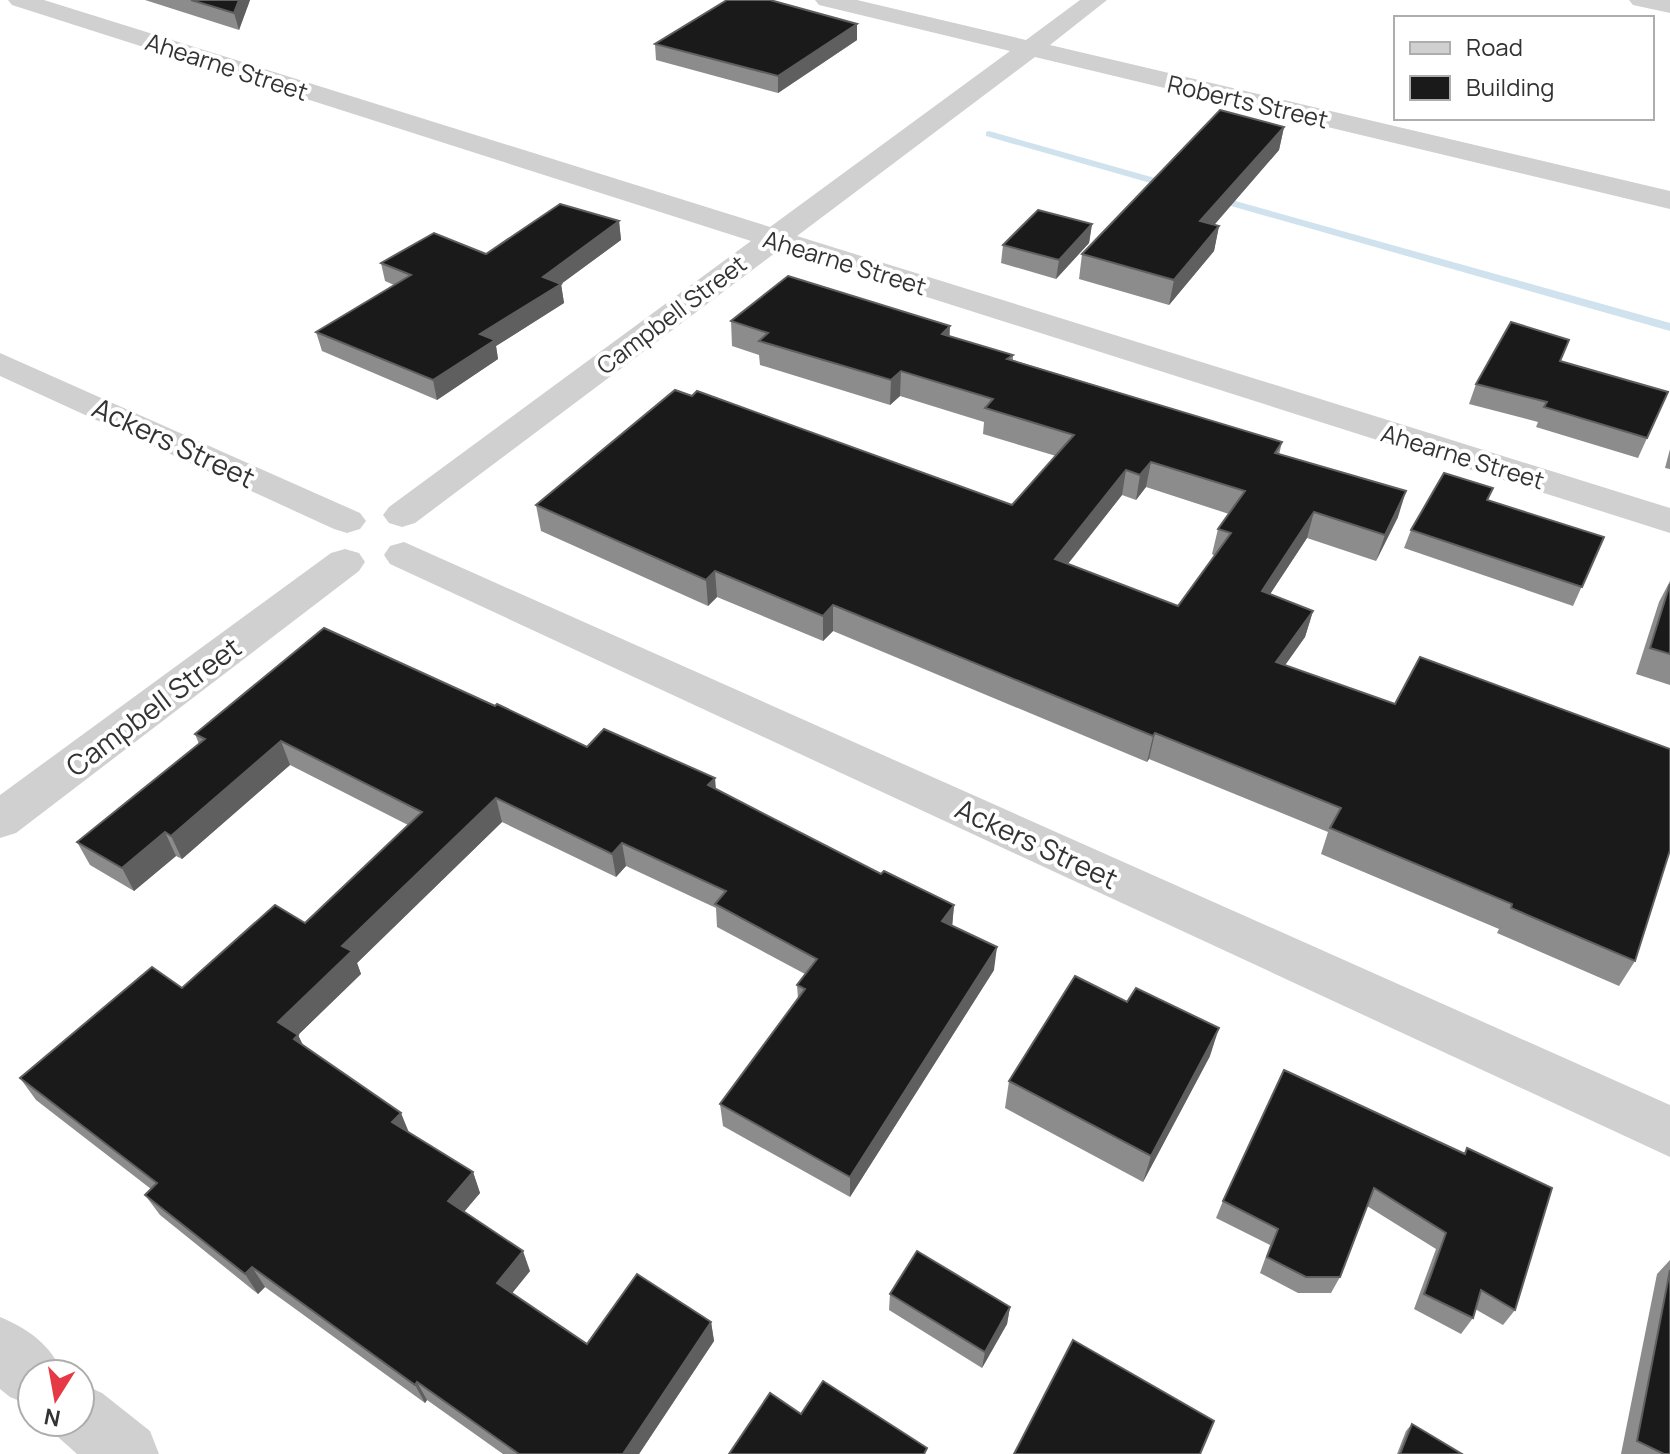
<svg xmlns="http://www.w3.org/2000/svg" width="1670" height="1454" viewBox="0 0 1670 1454" font-family="Manrope,sans-serif">
  <style>
    .lines { fill: none; stroke-linecap: round; stroke-linejoin: round }
    .stream { fill: #cfe2ee; fill-rule: evenodd }
    .minor { fill: #d0d0d0; fill-rule: evenodd }
    .wall { fill: #8c8c8c; fill-rule: evenodd }
    .shaded-wall { fill: #5f5f5f }
    .building { fill: #1a1a1a; stroke: #5f5f5f; stroke-width: 2; fill-rule: evenodd }
    .labels { text-anchor: middle; dominant-baseline: central; stroke-width: 8; stroke-linejoin: round; paint-order: stroke }
    .far-street-label { font-size: 24px; fill: #333; stroke: #fff }
    .street-label { font-size: 28px; fill: #333; stroke: #fff }
  </style>
  <rect width="100%" height="100%" fill="#fff"/>
  <g class="lines">
    <!-- stream -->
    <g class="stream">
      <path d="M989 131 1176 184 1177 186 1168 188 986 136V132Z"/>
      <path d="M1214 195 1670 323V331L1210 200 1209 198Z"/>
    </g>
    <!-- minor -->
    <g class="minor">
      <path d="M8 0H44L770 227 1010 51 819 5 815 0H857L1026 40 1080 0H1107L1050 45 1670 191V209L1035 57 797 236 1670 508V533L779 250 415 523 402 527 389 523 383 515 389 507 751 241 12 5Z"/>
      <path d="M1629 0H1670V13L1633 5Z"/>
      <path d="M0 353 360 513 366 521 360 529 347 533 334 529 0 376Z"/>
      <path d="M404 542 1670 1105V1157L390 564 384 555 390 546Z"/>
      <path d="M345 549 359 553 365 562 359 571 16 833 0 838V795L331 553Z"/>
      <path d="M0 1317C29 1329 51 1345 63 1374H32V1406L10 1397 0 1389Z"/>
      <path d="M80 1383 102 1393 150 1431 159 1454H77L58 1437 51 1422H80Z"/>
    </g>
  </g>
  <!-- wall -->
  <g class="wall">
    <path d="M145 0H250L239 30Z"/>
    <path d="M857 24V40L778 93 656 60 655 44Z"/>
    <path d="M1284 127 1279 150 1214 225 1219 226 1214 251 1169 305 1079 279 1082 254Z"/>
    <path d="M619 221 621 240 561 284 564 303 496 346 498 359 437 400 322 351 316 332 394 285 385 281 381 263 486 254Z"/>
    <path d="M1092 224 1089 243 1056 279 1001 263 1003 245Z"/>
    <path d="M731 321 950 337 1013 355V360L1282 442 1279 455 1398 517 1376 561 1307 538 1270 594 1313 611 1305 637 1285 665 1635 961 1619 986 1497 933 1499 929 1321 854 1328 832 1149 759 1147 762 833 631 823 641 717 597 708 606 541 531 536 505H1012L1056 456 983 434 984 422 900 396 890 405 760 365 759 355 732 346ZM1146 487 1229 514 1218 529 1212 554 1215 556 1178 606 1068 564 1122 495 1136 500Z"/>
    <path d="M1561 361 1668 392 1638 458 1536 427 1538 422 1469 404 1476 384Z"/>
    <path d="M1670 449V469L1665 468Z"/>
    <path d="M1488 500 1604 537 1573 606 1404 548 1411 530Z"/>
    <path d="M1670 581V685L1636 674 1659 602Z"/>
    <path d="M195 734 587 747 716 789 881 874 954 905 952 926 994 970 850 1197 723 1126 720 1104 798 999 797 985 805 974 717 927 716 908 626 866 616 877 502 822 357 963 361 974 298 1035 303 1046 409 1133 473 1172 480 1193 464 1212 530 1271 512 1293 587 1344 711 1322 714 1341 639 1454H503L427 1400 425 1403 265 1287 258 1294 160 1215 145 1195 151 1189 36 1100 20 1078 182 988 305 923 408 825 290 765 182 859 176 856 134 891 90 865 77 842 199 744Z"/>
    <path d="M1210 1056 1143 1182 1005 1108 1009 1081Z"/>
    <path d="M1467 1148 1515 1310 1503 1325 1475 1309 1473 1318 1461 1334 1414 1309 1436 1249 1367 1206 1340 1277 1331 1293H1298L1260 1273 1270 1245 1216 1218 1223 1201 1464 1153Z"/>
    <path d="M1670 1260V1454H1621L1657 1274Z"/>
    <path d="M890 1294 1010 1307 1007 1324 982 1368 889 1310Z"/>
    <path d="M1412 1424 1462 1454H1397L1406 1431Z"/>
  </g>
  <!-- shaded-wall -->
  <g class="shaded-wall">
    <path d="M239 0H250L239 30 234 13Z"/>
    <path d="M857 24V40L778 93V76Z"/>
    <path d="M1284 127 1279 150 1196 246 1200 221Z"/>
    <path d="M619 221 621 240 561 284 564 303 496 346 498 359 437 400 433 380 480 334 543 277Z"/>
    <path d="M1092 224 1089 243 1056 279 1059 260Z"/>
    <path d="M1219 226 1214 251 1169 305 1174 280Z"/>
    <path d="M950 326 949 351 942 334Z"/>
    <path d="M901 371 900 396 890 405 891 380Z"/>
    <path d="M1151 462 1146 487 1136 500 1140 475Z"/>
    <path d="M1126 470 1122 495 1051 585 1055 559Z"/>
    <path d="M1406 491 1398 517 1376 561 1385 535Z"/>
    <path d="M1314 512 1307 538 1255 617 1262 591Z"/>
    <path d="M715 571 717 597 708 606 706 580Z"/>
    <path d="M833 605V631L823 641V616Z"/>
    <path d="M1313 611 1305 637 1269 688 1276 662Z"/>
    <path d="M1155 733 1149 759 1147 762 1153 736Z"/>
    <path d="M281 741 290 765 182 859 171 836Z"/>
    <path d="M715 778 717 802 708 785Z"/>
    <path d="M496 798 502 822 357 963 361 974 298 1035 309 1057 278 1022 342 946Z"/>
    <path d="M165 832 176 856 134 891 122 868Z"/>
    <path d="M622 843 626 866 616 877 612 854Z"/>
    <path d="M954 905 952 928 942 921Z"/>
    <path d="M997 947 994 970 850 1197V1177Z"/>
    <path d="M1219 1028 1210 1056 1143 1182 1151 1156Z"/>
    <path d="M401 1113 410 1135 392 1122Z"/>
    <path d="M473 1172 480 1193 456 1221 448 1201Z"/>
    <path d="M523 1251 530 1271 505 1302 497 1283Z"/>
    <path d="M252 1267 265 1287 258 1294 245 1274Z"/>
    <path d="M1010 1307 1007 1324 982 1368 985 1352Z"/>
    <path d="M711 1322 714 1341 639 1454H623Z"/>
    <path d="M417 1382 427 1400 425 1403 415 1385Z"/>
  </g>
  <!-- building -->
  <g class="building">
    <path d="M191 0H239L234 13Z"/>
    <path d="M727 0H770L857 24 778 76 655 44Z"/>
    <path d="M1220 110 1284 127 1200 221 1219 226 1174 280 1082 254Z"/>
    <path d="M560 204 619 221 543 277 561 284 480 334 495 340 433 380 316 332 411 275 381 263 434 233 486 254Z"/>
    <path d="M1038 210 1092 224 1059 260 1003 245Z"/>
    <path d="M788 276 950 326 942 334 1013 355 1007 359 1282 442 1275 453 1406 491 1385 535 1314 512 1262 591 1313 611 1276 662 1395 704 1420 657 1670 749V850L1635 961 1511 908 1512 904 1330 828 1341 808 1155 733 1153 736 833 605 823 616 715 571 706 580 536 505 675 390 692 396 697 391 1012 505 1074 435 985 408 993 399 901 371 891 380 759 341 768 333 731 321ZM1151 462 1245 491 1218 529 1231 533 1178 606 1055 559 1126 470 1140 475Z"/>
    <path d="M1511 322 1569 340 1560 361 1668 392 1647 438 1544 407 1547 402 1476 384Z"/>
    <path d="M1444 473 1493 488 1487 500 1604 537 1582 587 1411 530Z"/>
    <path d="M1670 584V654L1650 648Z"/>
    <path d="M324 628 495 706 497 704 587 747 604 729 715 778 708 785 881 874 884 871 954 905 942 921 997 947 850 1177 720 1104 805 989 797 985 817 959 715 904 726 891 622 843 612 854 496 798 342 946 352 951 278 1022 298 1035 294 1039 401 1113 392 1122 473 1172 448 1201 523 1251 497 1283 587 1344 637 1274 711 1322 623 1454H519L417 1382 415 1385 252 1267 245 1274 145 1195 157 1183 20 1078 152 967 182 988 275 905 305 923 422 812 281 741 171 836 165 832 122 868 77 842 205 739 195 734Z"/>
    <path d="M1075 976 1127 1002 1136 988 1219 1028 1151 1156 1009 1081Z"/>
    <path d="M1284 1070 1465 1154 1467 1148 1552 1188 1515 1310 1481 1290 1473 1318 1424 1294 1446 1233 1374 1188 1340 1277H1306L1267 1257 1278 1229 1223 1201Z"/>
    <path d="M917 1251 1010 1307 985 1352 890 1294Z"/>
    <path d="M1670 1270V1454H1664L1637 1441Z"/>
    <path d="M1073 1340 1214 1421 1200 1454H1014Z"/>
    <path d="M823 1381 927 1448 924 1454H729L770 1393 801 1414Z"/>
    <path d="M1412 1424 1462 1454H1400Z"/>
  </g>
  <g class="labels">
    <!-- far-street labels -->
    <g class="far-street-label">
      <text transform="translate(227 66) rotate(18)">Ahearne Street</text>
      <text transform="translate(1248 101) rotate(13)">Roberts Street</text>
      <text transform="translate(845 262) rotate(17)">Ahearne Street</text>
      <text transform="translate(671 314) rotate(-37)">Campbell Street</text>
      <text transform="translate(1463 456) rotate(17)">Ahearne Street</text>
    </g>
    <!-- street labels -->
    <g class="street-label">
      <text transform="translate(174 442) rotate(25)">Ackers Street</text>
      <text transform="translate(153 706) rotate(-37)">Campbell Street</text>
      <text transform="translate(1037 843) rotate(25)">Ackers Street</text>
    </g>
  </g>
  <!-- legend -->
  <rect x="1394" y="16" width="260" height="104" fill="#ffffff" stroke="#adadad" stroke-width="2"/>
  <rect x="1410" y="42" width="40" height="12" fill="#d0d0d0" stroke="#adadad" stroke-width="2"/>
  <text x="1466" y="56" font-size="24" fill="#333333">Road</text>
  <rect x="1410" y="76" width="40" height="24" fill="#1a1a1a" stroke="#adadad" stroke-width="2"/>
  <text x="1466" y="96" font-size="24" fill="#333333">Building</text>
  <!-- north arrow -->
  <g transform="translate(56 1398) rotate(191)"><circle r="38" fill="#ffffff" stroke="#adadad" stroke-width="2"/>
  <path d="M0-6L14 30L0 20L-14 30Z" fill="#e63946"/>
  <text y="-12" font-size="22" font-weight="bold" text-anchor="middle" fill="#333333">N</text>
  </g>
</svg>
